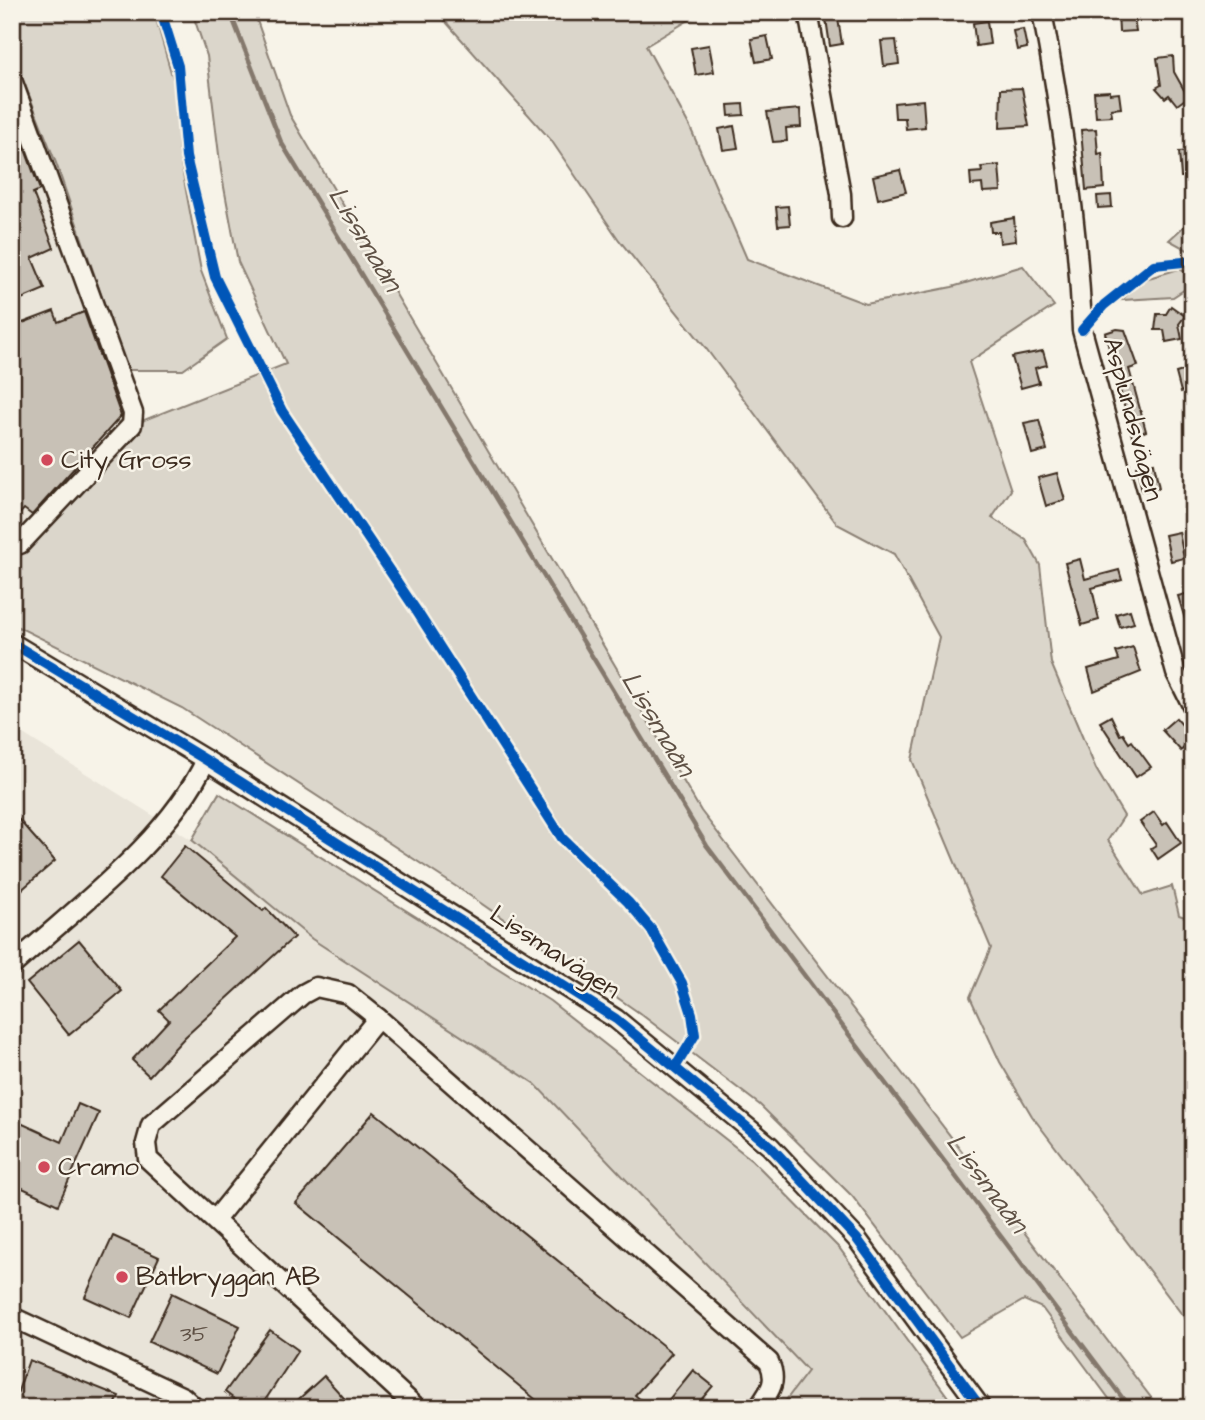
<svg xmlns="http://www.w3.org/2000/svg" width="1205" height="1420" viewBox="0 0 1205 1420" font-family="'Architects Daughter',sans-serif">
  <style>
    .built { fill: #e9e4d9 }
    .green { fill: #dbd6cb; stroke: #8b8074; stroke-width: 2 }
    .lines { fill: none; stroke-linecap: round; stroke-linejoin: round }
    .stream { stroke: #84786c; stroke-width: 4.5 }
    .building { fill: #c8c1b6; stroke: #3b2a1e; stroke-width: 2 }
    .minor-casing { stroke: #3b2a1e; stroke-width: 23 }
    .minor { stroke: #f7f3e8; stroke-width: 18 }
    .cycleway-casing { stroke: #f7f3e8; stroke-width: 15 }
    .cycleway { stroke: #0057b8; stroke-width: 10 }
    .poi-dot { fill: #d1495b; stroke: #f7f3e8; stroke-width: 2.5 }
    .labels { text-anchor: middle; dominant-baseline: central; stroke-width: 5; stroke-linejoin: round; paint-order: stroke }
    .number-label { font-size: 23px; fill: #5e5044 }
    .street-label { font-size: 26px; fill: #3b2a1e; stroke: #f7f3e8 }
    .poi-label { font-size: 26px; fill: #3b2a1e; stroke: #f7f3e8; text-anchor: start }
    .water-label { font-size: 28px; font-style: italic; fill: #5f5145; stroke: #f7f3e8 }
  </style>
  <rect width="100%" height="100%" fill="#f7f3e8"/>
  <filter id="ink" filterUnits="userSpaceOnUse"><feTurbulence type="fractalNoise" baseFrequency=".0143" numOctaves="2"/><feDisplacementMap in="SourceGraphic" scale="14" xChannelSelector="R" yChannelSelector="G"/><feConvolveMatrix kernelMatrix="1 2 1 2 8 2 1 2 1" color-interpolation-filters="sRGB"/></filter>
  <g filter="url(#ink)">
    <!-- built -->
    <g class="built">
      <path d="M12 52 56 163 144 420 13 564Z"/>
      <path d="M12 727 192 840 312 939 535 1084 808 1371 780 1408H12Z"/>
    </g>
    <!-- green -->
    <g class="green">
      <path d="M12 12H164L156 19 176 90 179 153 201 271 227 339 183 370H127L56 163 12 52Z"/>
      <path d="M192 12H254L290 115 701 811 1159 1408H1116L1042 1308 1024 1300 960 1337 852 1196 760 1105 638 1012 466 893 182 708 12 624V564L144 420 286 364 238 262 221 171 207 56Z"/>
      <path d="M437 12H702L646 46 690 127 747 259 866 304 952 287 1023 266 1054 306 969 362 1011 490 992 518 1026 540 1040 565 1051 663 1096 769 1124 816 1108 840 1143 895 1172 886 1179 915 1193 920V1329L1032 1116 1000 1062 970 997 991 948 912 760 939 637 894 554 837 524 705 347 619 240 551 140Z"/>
      <path d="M1193 218V250L1189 251 1169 240Z"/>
      <path d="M1179 269 1193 275V284L1173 297 1122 300 1142 280Z"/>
      <path d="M219 793 550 1001 752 1160 840 1249 956 1408H780L808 1371 535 1084 312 939 192 840Z"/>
    </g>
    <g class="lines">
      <!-- stream -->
      <path class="stream" d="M230 12 281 142 707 846 1130 1408"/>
    </g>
    <!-- building -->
    <g class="building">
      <path d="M825 12H837L842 44 830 46Z"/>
      <path d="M1118 12H1133L1136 31 1119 32Z"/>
      <path d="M987 21 990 44 976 46 973 23Z"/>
      <path d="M1023 29 1027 48 1017 50 1013 31Z"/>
      <path d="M767 36 772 59 756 62 751 39Z"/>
      <path d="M896 40 899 64 884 66 881 41Z"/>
      <path d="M709 45 714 72 696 75 691 48Z"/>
      <path d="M1173 56 1174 72 1188 97 1177 105 1169 95 1165 98 1156 88 1161 85 1157 58Z"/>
      <path d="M1022 88 1029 126 1000 128 1001 89Z"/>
      <path d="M1110 91V94L1119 93 1121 108 1111 109 1112 116 1096 117 1094 92Z"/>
      <path d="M923 100 925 127 906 129 905 118H895L894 103Z"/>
      <path d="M743 104 744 115 729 116 728 105Z"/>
      <path d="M800 109 801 127 786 128 787 141 773 142 767 112Z"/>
      <path d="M12 114 40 190 33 193 54 248 32 258 45 289 12 303Z"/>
      <path d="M734 126 738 148 723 150 719 129Z"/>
      <path d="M1096 129 1098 154 1102 153 1104 188 1086 190 1081 130Z"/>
      <path d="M1193 151V177H1181L1179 152Z"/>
      <path d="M999 165 1001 191 983 192 982 184 971 185 970 173 982 172 981 167Z"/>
      <path d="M900 170 906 192 878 199 873 176Z"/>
      <path d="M1111 195 1112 207 1098 208 1097 196Z"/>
      <path d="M788 206 790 225 778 226 776 207Z"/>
      <path d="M1014 218 1016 241 1000 243 999 232H991L990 222Z"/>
      <path d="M1171 306 1185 316 1179 324 1182 339 1166 342 1164 330H1155L1157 314H1166Z"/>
      <path d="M54 311 58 322 84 312 121 416 32 515 24 509 12 522V327Z"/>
      <path d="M1117 329 1125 330 1138 366 1129 369 1146 431 1132 436 1105 333Z"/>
      <path d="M1043 351 1047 365 1035 368 1039 383 1021 388 1012 357Z"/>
      <path d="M1190 369 1193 388 1181 392 1176 373Z"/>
      <path d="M1039 420 1047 450 1032 454 1024 423Z"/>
      <path d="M1154 463 1159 488 1142 491 1137 466Z"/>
      <path d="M1057 473 1065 500 1046 506 1038 478Z"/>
      <path d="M1179 532 1184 558 1171 561 1165 535Z"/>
      <path d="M1080 559 1085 579 1119 570 1122 580 1092 588 1099 620 1082 625 1065 563Z"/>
      <path d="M1193 592V635L1190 636 1178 596Z"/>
      <path d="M1130 610 1134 623 1120 627 1116 614Z"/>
      <path d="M1133 647 1141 672 1094 691 1088 669 1119 660 1116 652Z"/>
      <path d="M1111 716 1120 735 1123 734 1129 743 1132 741 1151 767 1136 777 1100 722Z"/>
      <path d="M1176 718 1193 737 1181 751 1162 730Z"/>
      <path d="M12 812 55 861 12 898Z"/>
      <path d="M1154 812 1163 825 1167 822 1181 843 1158 859 1151 848 1156 845 1140 822Z"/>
      <path d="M185 846 263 911 266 908 294 937 185 1037 149 1076 132 1060 169 1020 159 1010 235 937 161 876Z"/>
      <path d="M79 940 122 991 69 1035 27 983Z"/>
      <path d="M78 1104 99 1113 58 1205 12 1183V1119L62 1142Z"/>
      <path d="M374 1112 672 1353 635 1395 650 1408H546L296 1203Z"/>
      <path d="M113 1236 159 1257 131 1318 85 1297Z"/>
      <path d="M172 1293 240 1326 217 1374 149 1342Z"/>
      <path d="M270 1330 298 1350 260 1408H246L225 1392Z"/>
      <path d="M29 1360 119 1396 114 1408H12Z"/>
      <path d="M693 1370 713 1386 694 1408H662Z"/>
      <path d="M324 1376 353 1408H289Z"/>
    </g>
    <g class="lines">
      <defs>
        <g id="minor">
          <path d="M808 12 841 194 842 218"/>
          <path d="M1042 12C1062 117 1078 224 1082 330L1176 673 1193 707"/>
          <path d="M12 80 133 413 132 425 20 544 12 545"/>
          <path d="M12 643 206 760 616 1019 770 1146 857 1239 981 1408"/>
          <path d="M12 966C79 905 167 842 206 760"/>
          <path d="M378 1018 348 994 316 987 303 994 151 1125 146 1143 148 1159 417 1408"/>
          <path d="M215 1220 378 1018 769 1362C778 1382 770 1391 758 1408"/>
          <path d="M12 1317 183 1397 195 1408"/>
        </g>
      </defs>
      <!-- minor casing -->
      <use href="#minor" class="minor-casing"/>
      <!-- minor -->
      <use href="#minor" class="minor"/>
      <defs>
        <g id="cycleway">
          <path d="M161 12 178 66 186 157 215 277 282 411 416 610 562 838 628 902 651 929 682 983 692 1014 695 1035 676 1066"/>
          <path d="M1082 330 1104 305 1154 265 1193 261"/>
          <path d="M12 643 206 760 616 1019 770 1146 857 1239 981 1408"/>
        </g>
      </defs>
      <!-- cycleway casing -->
      <use href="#cycleway" class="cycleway-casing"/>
      <!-- cycleway -->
      <use href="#cycleway" class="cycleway"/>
    </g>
  </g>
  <!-- markers -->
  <g class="poi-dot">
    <circle cx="47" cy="460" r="7"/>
    <circle cx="44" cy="1167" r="7"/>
    <circle cx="122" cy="1277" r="7"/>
  </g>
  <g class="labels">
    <!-- number labels -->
    <g class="number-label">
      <text x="194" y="1334">35</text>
    </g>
    <!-- street labels -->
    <g class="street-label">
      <text transform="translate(1133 419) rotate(75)">Asplundsvägen</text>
      <text transform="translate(555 952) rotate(33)">Lissmavägen</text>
    </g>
    <!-- poi labels -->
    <g class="poi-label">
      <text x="61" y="460">City Gross</text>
      <text x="58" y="1167">Cramo</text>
      <text x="136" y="1277">Båtbryggan AB</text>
    </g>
    <!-- water labels -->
    <g class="water-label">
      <text transform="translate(365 239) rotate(59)">Lissmaån</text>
      <text transform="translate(658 724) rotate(59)">Lissmaån</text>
      <text transform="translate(987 1183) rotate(53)">Lissmaån</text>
    </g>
  </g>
  <!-- margin -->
  <rect width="1205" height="1420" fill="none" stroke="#f7f3e8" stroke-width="42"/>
  <rect x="21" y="21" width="1163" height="1378" fill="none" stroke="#3b2a1e" stroke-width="2.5" filter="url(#ink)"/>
</svg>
